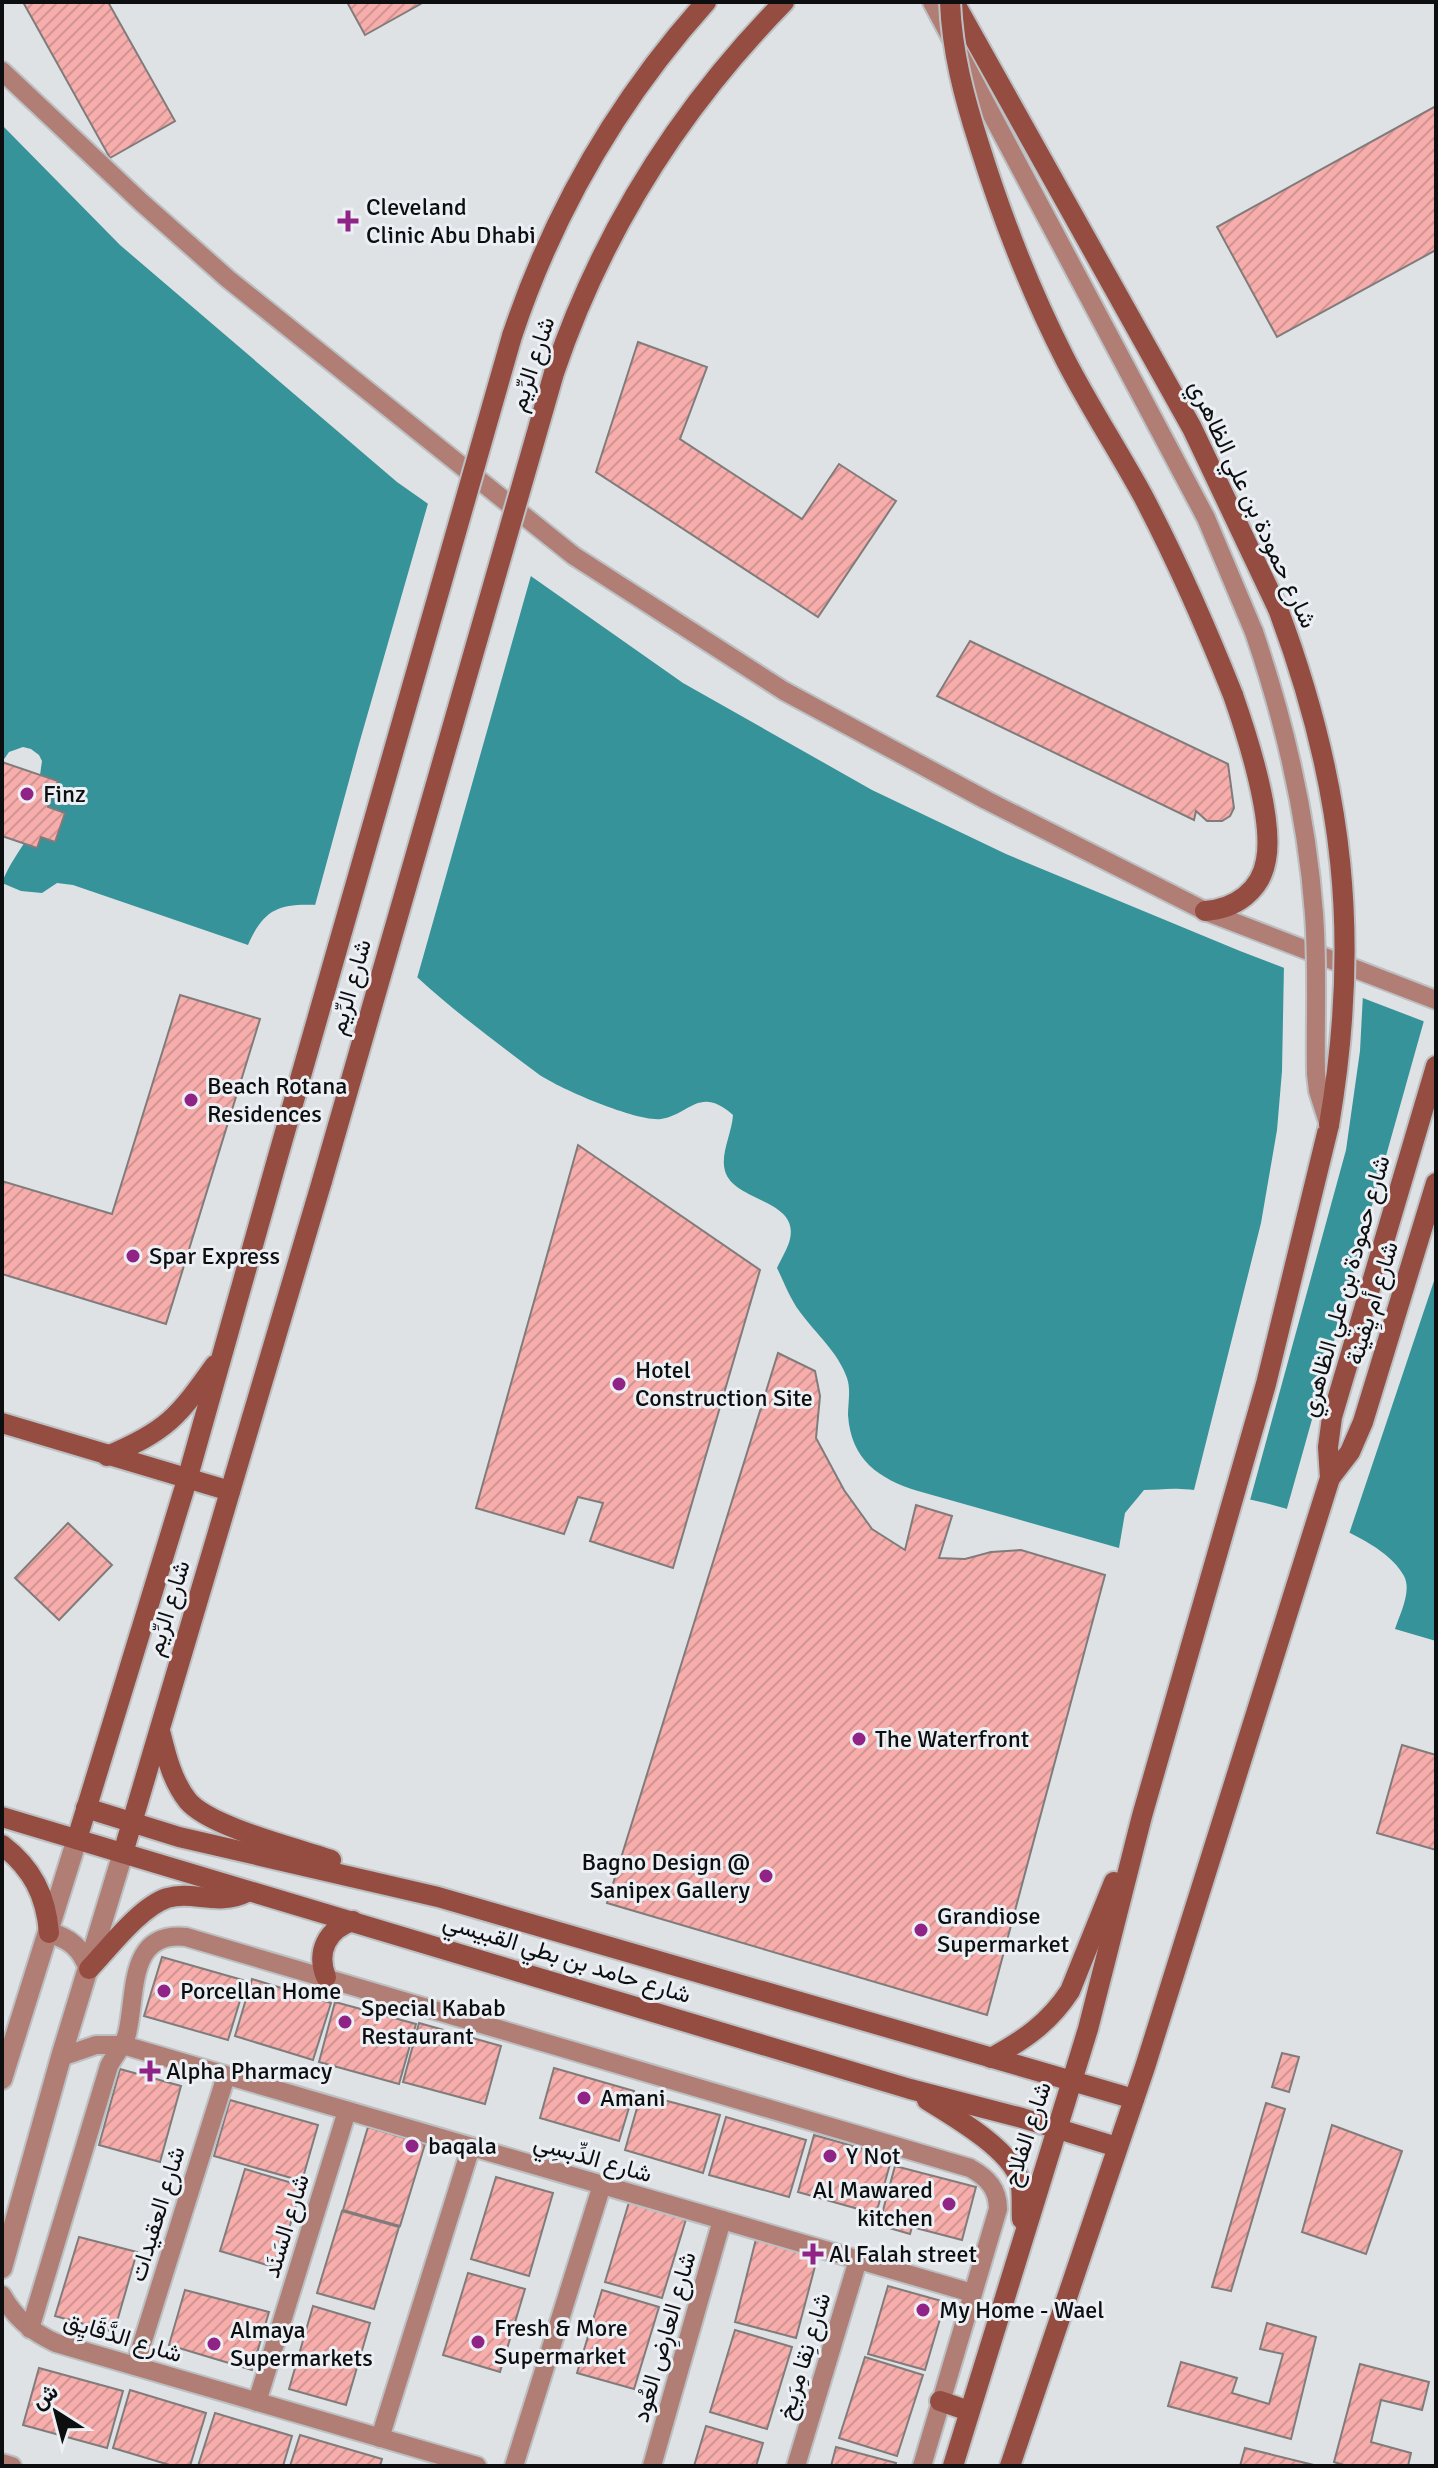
<svg xmlns="http://www.w3.org/2000/svg" width="1438" height="2468" viewBox="0 0 1438 2468" font-family="Signika,Vazirmatn,sans-serif">
  <style>
    .water { fill: #359399 }
    .pier { fill: #dfe2e5 }
    .building { fill: url(#building-hatch); stroke: #817c7c; stroke-width: 2 }
    .lines { fill: none; stroke-linecap: round; stroke-linejoin: round }
    .minor-casing { stroke: #bdc0c3; stroke-width: 22 }
    .tertiary-casing { stroke: #bdc0c3; stroke-width: 24 }
    .secondary-casing { stroke: #bdc0c3; stroke-width: 24 }
    .minor { stroke: #b17e75; stroke-width: 18 }
    .tertiary { stroke: #b17e75; stroke-width: 20 }
    .secondary { stroke: #954c41; stroke-width: 20 }
    .minor-bridge-casing { stroke: #bdc0c3; stroke-width: 22; stroke-linecap: butt }
    .secondary-bridge-casing { stroke: #bdc0c3; stroke-width: 24; stroke-linecap: butt }
    .minor-bridge { stroke: #b17e75; stroke-width: 18 }
    .secondary-bridge { stroke: #954c41; stroke-width: 20 }
    .poi-dot { fill: #902386; stroke: #eceff3; stroke-width: 3 }
    .labels { text-anchor: middle; dominant-baseline: central; stroke-width: 6; stroke-linejoin: round; paint-order: stroke }
    .poi-label { font-size: 24px; fill: #0d0e0f; stroke: #eceff3; text-anchor: start }
    .street-label { font-size: 24px; fill: #0d0e0f; stroke: #eceff3 }
  </style>
  <defs>
    <pattern id="building-hatch" width="6" height="6" patternUnits="userSpaceOnUse" patternTransform="scale(2)"><rect width="6" height="6" fill="#f6adab"/><path d="M-1 1l2-2M0 6l6-6M5 7l2-2" fill="none" stroke="#d29492"/></pattern>
  </defs>
  <rect width="100%" height="100%" fill="#dfe2e5"/>
  <!-- water -->
  <path class="water" d="M2 125 120 245 397 482 683 683 872 790 1006 854 1240 951 1436 1026V1641L1395 1629C1400 1614 1412 1591 1404 1576 1377 1525 1236 1491 1181 1489 1169 1488 1156 1490 1144 1490L1125 1513 1119 1548 918 1491C879 1479 851 1460 848 1415 848 1403 851 1389 847 1378 838 1352 816 1334 800 1312 790 1299 784 1282 777 1268 781 1259 788 1248 790 1239 799 1199 734 1202 725 1171 720 1154 732 1133 733 1115 699 1085 690 1115 661 1119 637 1122 557 1088 537 1073 497 1043 455 1012 418 978 397 959 369 919 343 907 337 904 326 906 319 905 280 903 264 908 248 945L73 885 57 883 42 893 21 891 2 883C9 863 22 849 31 831L2 780Z"/>
  <!-- pier -->
  <g class="pier">
    <path d="M429 500 532 572 416 982 374 937 341 911 314 909 359 744Z"/>
    <path d="M23 747 31 749 39 755 42 761 40 775 58 781 48 807 55 842 41 837 37 848 2 762 9 752Z"/>
    <path d="M1284 964 1363 994 1360 1051 1346 1150 1249 1504 1193 1494 1261 1223 1277 1130 1282 1071Z"/>
    <path d="M1425 1017 1436 1021V1275L1348 1537 1286 1512Z"/>
  </g>
  <!-- building -->
  <g class="building">
    <path d="M23 2H108L175 121 110 158Z"/>
    <path d="M347 2H424L365 35Z"/>
    <path d="M1436 106V250L1277 337 1217 227Z"/>
    <path d="M638 342 707 367 680 439 802 519 839 464 896 501 818 617 596 472Z"/>
    <path d="M970 641 1228 764 1234 808 1230 816 1222 821H1207L1196 811 1194 820 937 696Z"/>
    <path d="M2 762 58 781 48 807 65 813 55 842 41 837 37 848 2 836Z"/>
    <path d="M180 995 260 1019 166 1324 2 1274V1181L112 1214Z"/>
    <path d="M578 1145 760 1270 673 1568 590 1541 603 1503 578 1497 564 1534 476 1508Z"/>
    <path d="M778 1353 815 1371 820 1396 816 1438 844 1490 872 1529 905 1550 916 1505 952 1516 939 1558 965 1559 991 1552 1021 1550 1105 1575 987 2015 607 1903Z"/>
    <path d="M68 1523 112 1565 59 1620 15 1578Z"/>
    <path d="M1402 1745 1436 1755V1850L1377 1833Z"/>
    <path d="M162 1957 246 1981 228 2040 144 2016Z"/>
    <path d="M252 1979 331 2003 313 2060 235 2036Z"/>
    <path d="M335 2002 416 2024 399 2084 319 2062Z"/>
    <path d="M419 2023 501 2046 485 2104 403 2082Z"/>
    <path d="M1282 2053 1299 2057 1289 2092 1272 2087Z"/>
    <path d="M554 2068 634 2091 619 2141 540 2118Z"/>
    <path d="M120 2069 181 2086 160 2162 99 2145Z"/>
    <path d="M641 2094 720 2115 703 2173 625 2150Z"/>
    <path d="M230 2100 318 2125 302 2181 214 2156Z"/>
    <path d="M1266 2103 1285 2109 1231 2291 1212 2287Z"/>
    <path d="M726 2117 806 2140 789 2197 709 2175Z"/>
    <path d="M1332 2125 1402 2151 1366 2254 1302 2232Z"/>
    <path d="M368 2127 425 2144 400 2226 343 2210Z"/>
    <path d="M814 2135 892 2157 876 2214 798 2192Z"/>
    <path d="M895 2166 976 2187 962 2240 912 2227 910 2234 879 2225Z"/>
    <path d="M245 2169 302 2186 277 2268 220 2251Z"/>
    <path d="M496 2177 553 2193 529 2276 471 2259Z"/>
    <path d="M630 2199 687 2216 662 2298 605 2282Z"/>
    <path d="M342 2211 399 2227 374 2309 317 2293Z"/>
    <path d="M79 2237 137 2252 114 2332 55 2316Z"/>
    <path d="M756 2239 818 2255 796 2338 735 2322Z"/>
    <path d="M468 2273 525 2289 500 2372 443 2355Z"/>
    <path d="M888 2286 945 2302 925 2370 868 2354Z"/>
    <path d="M185 2290 269 2312 252 2370 169 2345Z"/>
    <path d="M602 2290 659 2307 634 2389 577 2373Z"/>
    <path d="M313 2306 370 2323 346 2405 289 2389Z"/>
    <path d="M1267 2323 1316 2337 1291 2439 1168 2406 1181 2362 1237 2378 1232 2393 1269 2404 1283 2354 1260 2349Z"/>
    <path d="M735 2330 792 2347 767 2429 710 2412Z"/>
    <path d="M865 2357 923 2375 897 2456 839 2438Z"/>
    <path d="M1360 2364 1429 2382 1422 2410 1381 2400 1371 2442 1411 2453 1408 2466H1347L1334 2462Z"/>
    <path d="M39 2368 123 2391 107 2448 23 2425Z"/>
    <path d="M130 2390 206 2413 190 2466H173L113 2448Z"/>
    <path d="M215 2413 292 2436 283 2466H198Z"/>
    <path d="M706 2426 763 2443 756 2466H694Z"/>
    <path d="M300 2435 382 2459 380 2466H290Z"/>
    <path d="M836 2447 896 2463 895 2466H831Z"/>
    <path d="M1245 2448 1314 2465 1240 2466Z"/>
  </g>
  <g class="lines">
    <defs>
      <g id="minor">
        <path d="M932 2 1206 518 1254 632"/>
        <path d="M2 71 141 202 228 279 574 556 784 691 986 800 1205 911 1436 1000"/>
        <path d="M61 2057 96 2045H123L972 2293"/>
        <path d="M2 2295C15 2318 32 2332 56 2343L477 2466"/>
        <path d="M30 2329 109 2066C114 2055 124 2046 127 2034 137 1993 127 1931 186 1937L970 2168C988 2178 998 2189 998 2209L922 2466"/>
        <path d="M135 2366 226 2076"/>
        <path d="M257 2402 347 2111"/>
        <path d="M380 2438 471 2147"/>
        <path d="M2 2463 12 2466"/>
        <path d="M514 2466 602 2185"/>
        <path d="M652 2466 722 2220"/>
        <path d="M796 2466 858 2260"/>
      </g>
      <g id="tertiary">
        <path d="M49 1933C70 1938 82 1949 89 1969"/>
        <path d="M2 2079 77 1839"/>
        <path d="M2 2268 61 2057 123 1853"/>
      </g>
      <g id="secondary">
        <path d="M954 2 1192 428 1278 609"/>
        <path d="M512 336C553 213 619 99 706 2"/>
        <path d="M554 373C602 231 680 108 784 2"/>
        <path d="M1205 911C1235 909 1261 891 1266 860 1274 819 1247 735 1233 695"/>
        <path d="M2 1423 230 1491"/>
        <path d="M107 1456C167 1431 178 1417 215 1365"/>
        <path d="M1330 1478 1350 1452 1363 1422 1436 1183"/>
        <path d="M160 1731C166 1755 172 1781 188 1801 210 1827 297 1848 331 1860"/>
        <path d="M86 1808 179 1837 438 1897 1134 2099"/>
        <path d="M2 1817 910 2089 1022 2118 1117 2147"/>
        <path d="M77 1839 187 1480 277 1160"/>
        <path d="M2 1845C32 1868 46 1895 49 1933"/>
        <path d="M123 1853 322 1181"/>
        <path d="M89 1969C109 1948 140 1907 167 1898 194 1890 217 1907 247 1892"/>
        <path d="M326 1977C316 1952 327 1929 353 1921"/>
        <path d="M991 2058C1024 2040 1049 2023 1070 1991L1114 1882"/>
        <path d="M927 2100C953 2116 1012 2150 1020 2181 1023 2193 1021 2208 1022 2219"/>
        <path d="M940 2401 969 2411"/>
        <path d="M953 2466 1088 2029 1142 1816 1266 1384 1329 1125"/>
        <path d="M1010 2466 1145 2067 1330 1478 1328 1447 1332 1417 1436 1066"/>
      </g>
    </defs>
    <!-- minor casing -->
    <use href="#minor" class="minor-casing"/>
    <!-- tertiary casing -->
    <use href="#tertiary" class="tertiary-casing"/>
    <!-- secondary casing -->
    <use href="#secondary" class="secondary-casing"/>
    <!-- minor -->
    <use href="#minor" class="minor"/>
    <!-- tertiary -->
    <use href="#tertiary" class="tertiary"/>
    <!-- secondary -->
    <use href="#secondary" class="secondary"/>
    <defs>
      <path id="minor-bridge" d="M1254 632C1285 723 1307 817 1314 914 1318 967 1315 1020 1316 1074L1318 1091 1329 1125"/>
      <g id="secondary-bridge">
        <path d="M950 2C952 52 964 97 979 144 1002 218 1030 290 1065 359 1089 406 1118 450 1143 496 1177 561 1206 627 1233 695"/>
        <path d="M1278 609C1344 785 1361 939 1329 1125"/>
        <path d="M277 1160 512 336"/>
        <path d="M322 1181 554 373"/>
      </g>
    </defs>
    <!-- minor-bridge casing -->
    <use href="#minor-bridge" class="minor-bridge-casing"/>
    <!-- secondary-bridge casing -->
    <use href="#secondary-bridge" class="secondary-bridge-casing"/>
    <!-- minor-bridge -->
    <use href="#minor-bridge" class="minor-bridge"/>
    <!-- secondary-bridge -->
    <use href="#secondary-bridge" class="secondary-bridge"/>
  </g>
  <!-- markers -->
  <g class="poi-dot">
    <path d="M344 209h8v8h8v8h-8v8h-8v-8h-8v-8h8z"/>
    <circle cx="27" cy="794" r="8"/>
    <circle cx="191" cy="1100" r="8"/>
    <circle cx="133" cy="1256" r="8"/>
    <circle cx="619" cy="1384" r="8"/>
    <circle cx="859" cy="1739" r="8"/>
    <circle cx="766" cy="1876" r="8"/>
    <circle cx="921" cy="1930" r="8"/>
    <circle cx="164" cy="1991" r="8"/>
    <circle cx="345" cy="2022" r="8"/>
    <path d="M146 2059h8v8h8v8h-8v8h-8v-8h-8v-8h8z"/>
    <circle cx="584" cy="2098" r="8"/>
    <circle cx="412" cy="2146" r="8"/>
    <circle cx="830" cy="2156" r="8"/>
    <circle cx="949" cy="2204" r="8"/>
    <path d="M809 2242h8v8h8v8h-8v8h-8v-8h-8v-8h8z"/>
    <circle cx="923" cy="2310" r="8"/>
    <circle cx="478" cy="2342" r="8"/>
    <circle cx="214" cy="2344" r="8"/>
  </g>
  <g class="labels">
    <!-- poi labels -->
    <g class="poi-label">
      <text x="366" y="207">Cleveland<tspan x="366" dy="28">Clinic Abu Dhabi</tspan></text>
      <text x="43" y="794">Finz</text>
      <text x="207" y="1086">Beach Rotana<tspan x="207" dy="28">Residences</tspan></text>
      <text x="149" y="1256">Spar Express</text>
      <text x="635" y="1370">Hotel<tspan x="635" dy="28">Construction Site</tspan></text>
      <text x="875" y="1739">The Waterfront</text>
      <text x="750" y="1862" text-anchor="end">Bagno Design @<tspan x="750" dy="28">Sanipex Gallery</tspan></text>
      <text x="937" y="1916">Grandiose<tspan x="937" dy="28">Supermarket</tspan></text>
      <text x="180" y="1991">Porcellan Home</text>
      <text x="361" y="2008">Special Kabab<tspan x="361" dy="28">Restaurant</tspan></text>
      <text x="166" y="2071">Alpha Pharmacy</text>
      <text x="600" y="2098">Amani</text>
      <text x="428" y="2146">baqala</text>
      <text x="846" y="2156">Y Not</text>
      <text x="933" y="2190" text-anchor="end">Al Mawared<tspan x="933" dy="28">kitchen</tspan></text>
      <text x="829" y="2254">Al Falah street</text>
      <text x="939" y="2310">My Home - Wael</text>
      <text x="494" y="2328">Fresh &amp; More<tspan x="494" dy="28">Supermarket</tspan></text>
      <text x="230" y="2330">Almaya<tspan x="230" dy="28">Supermarkets</tspan></text>
    </g>
    <!-- street labels -->
    <g class="street-label">
      <text transform="translate(532 364) rotate(-72)">شارع الرِّيم</text>
      <text transform="translate(1253 504) rotate(65)">شارع حمودة بن علي الظاهري</text>
      <text transform="translate(350 987) rotate(-74)">شارع الرِّيم</text>
      <text transform="translate(1345 1286) rotate(-74)">شارع حمودة بن علي الظاهري</text>
      <text transform="translate(1372 1303) rotate(-73)">شارع أم يِفينة</text>
      <text transform="translate(168 1608) rotate(-73)">شارع الرِّيم</text>
      <text transform="translate(567 1958) rotate(17)">شارع حامد بن بطي القبيسي</text>
      <text transform="translate(1027 2134) rotate(-72)">شارع الفلاح</text>
      <text transform="translate(593 2158) rotate(16)">شارع الدِّبسِي</text>
      <text transform="translate(157 2214) rotate(-73)">شارع العقيدات</text>
      <text transform="translate(286 2226) rotate(-73)">شارع السَنَد</text>
      <text transform="translate(123 2337) rotate(17)">شارع الدَّقَايِق</text>
      <text transform="translate(664 2337) rotate(-74)">شارع العارِض العُود</text>
      <text transform="translate(804 2356) rotate(-73)">شارع نِقا مِرَيخ</text>
    </g>
  </g>
  <!-- border -->
  <rect width="1438" height="2468" fill="none" stroke="#0d0e0f" stroke-width="8"/>
  <!-- north arrow -->
  <g transform="translate(56 2412) rotate(324)" stroke="#eceff3" stroke-width="6" paint-order="stroke">
  <path d="M0-6L14 30L0 20L-14 30Z" fill="#0d0e0f"/>
  <text y="-12" font-size="22" font-weight="bold" text-anchor="middle" fill="#0d0e0f">ش</text>
  </g>
</svg>
